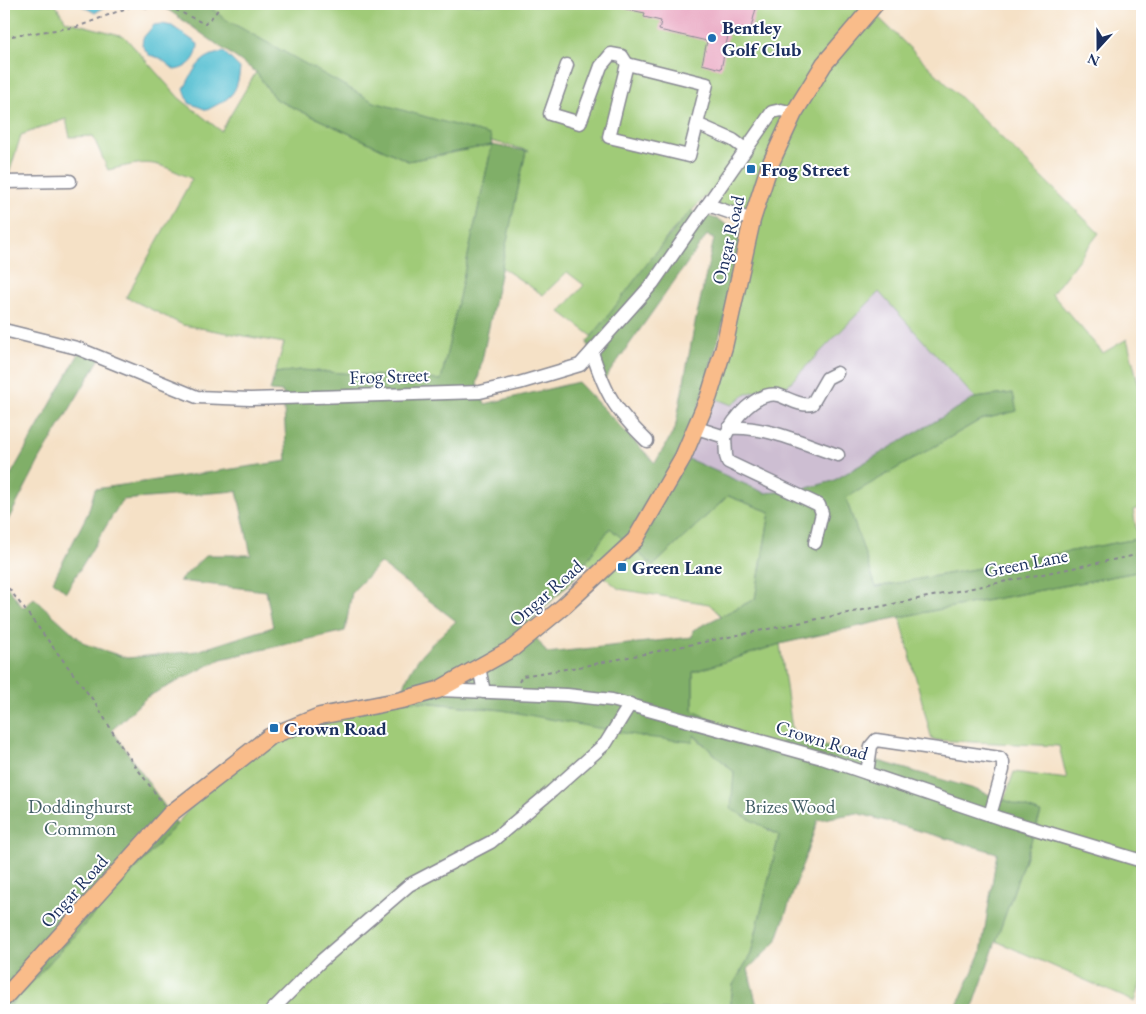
<svg xmlns="http://www.w3.org/2000/svg" width="1146" height="1014" viewBox="0 0 1146 1014" font-family="'EB Garamond',serif">
  <style>
    .industrial { fill: #cdbed2 }
    .green { fill: #a0cb78; stroke: #5e7d6b }
    .forest { fill: #80af68; stroke: #4e6f63; fill-rule: evenodd }
    .water { fill: #55bfd2; stroke: #387798 }
    .building { fill: #e9a6c1 }
    .lines { fill: none; stroke-linecap: round; stroke-linejoin: round }
    .minor-casing { stroke: #888892; stroke-width: 15 }
    .major-casing { stroke: #888892; stroke-width: 19 }
    .path { stroke: #888892; stroke-width: 2; stroke-dasharray: 4 4; stroke-linecap: butt }
    .minor { stroke: #fff; stroke-width: 12 }
    .major { stroke: #f9bc8a; stroke-width: 16 }
    .poi-dot { fill: #1f6fb2; stroke: #fff; stroke-width: 2 }
    .labels { text-anchor: middle; dominant-baseline: central; stroke-width: 4; stroke-linejoin: round; paint-order: stroke }
    .poi-label { font-size: 19px; font-weight: bold; fill: #1b2f5e; stroke: #fff; text-anchor: start }
    .street-label { font-size: 19px; fill: #1b2f5e; stroke: #fff }
    .park-label { font-size: 19px; fill: #435e66; stroke: #fff }
  </style>
  <rect width="100%" height="100%" fill="#fff"/>
  <filter id="ink" filterUnits="userSpaceOnUse"><feTurbulence type="fractalNoise" baseFrequency=".02" numOctaves="2"/><feDisplacementMap in="SourceGraphic" scale="10" xChannelSelector="R" yChannelSelector="G"/><feConvolveMatrix kernelMatrix="1 2 1 2 8 2 1 2 1" color-interpolation-filters="sRGB"/></filter>
  <filter id="wash" filterUnits="userSpaceOnUse"><feTurbulence type="fractalNoise" baseFrequency=".0096" numOctaves="4" result="noise"/><feDisplacementMap in="SourceGraphic" scale="20" xChannelSelector="R" yChannelSelector="G"/><feGaussianBlur stdDeviation="1.12" result="paint"/><feColorMatrix in="noise" values="0 0 0 0 0 0 0 0 0 0 0 0 0 0 0 0 0 1.4 0 .05"/><feComposite in="paint" operator="in"/></filter>
  <g filter="url(#wash)">
    <rect width="100%" height="100%" fill="#f5e1c6"/>
    <!-- industrial -->
    <path class="industrial" d="M879 292 975 398 833 481 800 490 765 493 683 457 709 396H741L753 390 784 389Z"/>
    <!-- green -->
    <g class="green">
      <path d="M4 4H55L66 21 124 36 179 98 221 131 256 72 275 99 408 161 492 145 441 381 301 370 275 373 284 343 183 325 126 297 192 179C152 160 151 160 108 170L93 136 70 137 66 119 21 135 9 174H4Z"/>
      <path d="M187 4H875L870 9 1099 233 1052 294 1103 353 1127 339 1142 398V507L1133 510 1138 539 876 587 845 498 980 420 1016 411 1013 393 975 398 879 292 784 389C761 392 750 387 732 405L709 396 752 220 722 209 710 192 670 233 620 303 592 336 560 312 584 285 567 272 543 295 501 267 526 151H529L442 128 319 86Z"/>
      <path d="M728 496 770 512 755 599 721 616 709 604 619 589 585 561 610 528 653 566Z"/>
      <path d="M1142 571V978L1135 1002 996 941 1041 813 1004 800 1014 772 1067 779 1059 746 932 740 900 617Z"/>
      <path d="M780 644 793 736 766 754 693 710V672Z"/>
      <path d="M402 700 502 710 693 735 734 772 768 830 779 835 751 954 733 985 730 1010H6L177 824 207 786 269 738Z"/>
    </g>
    <!-- forest -->
    <g class="forest">
      <path d="M160 4H206L225 19 374 102 490 135 492 145 526 151 477 384 485 404 578 382 655 463 675 429 695 323 714 239 707 235 602 383 587 342C623 299 653 251 691 211L720 220 747 241 684 457 765 493 800 490 833 481 975 398 1013 393 1017 411 980 420 846 498 876 587 1142 538V571L900 617 780 644 693 672V710L766 754 793 736 971 788 1041 813 972 1010H955L981 953 997 853 857 813 818 820 776 942 748 969 758 1010H730L733 985 751 954 779 835 731 809 734 772 694 735 692 742 645 737 502 710 402 700C405 664 432 644 456 621L380 563 352 592 345 631 221 659 147 697 112 730 177 824 6 1010H4V582L23 608 34 598 85 644 127 658 197 651 273 627 266 591 179 581 206 555H251L237 491 122 500 66 592 53 581 88 513 95 489 287 461 283 392 270 391 275 373 300 370 441 380 492 145 408 161 275 99 256 72ZM728 496 770 512 755 599 693 630 692 637 547 653 527 625 574 579 610 528 653 566Z"/>
      <path d="M81 350 100 358 40 459 4 528V487Z"/>
    </g>
    <!-- water -->
    <g class="water">
      <path d="M79 4H109L95 13Z"/>
      <path d="M162 24 172 26 198 44C198 59 188 68 175 70L160 58 149 55 142 45 143 38 154 25Z"/>
      <path d="M224 52 240 68C237 96 230 98 207 110L189 103 184 89C195 68 199 56 224 52Z"/>
    </g>
    <g id="blocks">
      <!-- building -->
      <path class="building" d="M622 4H757L749 36 729 31 721 69 702 64 707 41 659 30 661 21 644 17 645 13 621 8Z"/>
    </g>
  </g>
  <g filter="url(#ink)">
    <use href="#blocks" fill-opacity="0" stroke="#888892" stroke-width="1"/>
    <g class="lines">
      <defs>
        <g id="minor">
          <path d="M567 65 550 114 580 123 601 66 611 54 622 56 627 64"/>
          <path d="M697 124 707 84 627 64 609 137 689 156 697 124 733 140 745 149"/>
          <path d="M4 182 70 181"/>
          <path d="M706 206 714 207 752 220"/>
          <path d="M4 330 77 348 197 397 250 399 480 392 519 383 580 365 653 283 772 112 781 110 794 113"/>
          <path d="M592 352C606 395 615 410 647 441"/>
          <path d="M697 428 725 437C733 419 756 391 778 395 788 398 801 407 812 404L827 378 837 373"/>
          <path d="M729 428C765 425 804 444 838 455"/>
          <path d="M725 437 726 456 728 462 819 505 822 513 815 543"/>
          <path d="M479 667 484 692"/>
          <path d="M438 690 567 695 612 700 822 758 999 818 1142 861"/>
          <path d="M867 773 871 746 876 740 1000 758 1003 762V770L990 815"/>
          <path d="M272 1010 321 961 409 885 491 842 552 791 606 743 630 704"/>
        </g>
        <path id="major" d="M4 998 170 814 269 737 320 716 402 700 438 690 513 648 564 606 635 540 683 457 709 396 724 347 752 220 769 167 794 113 824 64 875 4"/>
      </defs>
      <!-- minor casing -->
      <use href="#minor" class="minor-casing"/>
      <!-- major casing -->
      <use href="#major" class="major-casing"/>
      <!-- path -->
      <g class="path">
        <path d="M4 37 77 27 132 6 176 10 205 24 214 15 222 4"/>
        <path d="M4 582 96 704 121 746 163 804"/>
        <path d="M519 682 522 676 584 666 1142 554"/>
      </g>
      <!-- minor -->
      <use href="#minor" class="minor"/>
      <!-- major -->
      <use href="#major" class="major"/>
    </g>
  </g>
  <!-- markers -->
  <g class="poi-dot">
    <circle cx="712" cy="38" r="5"/>
    <rect x="746" y="164" width="10" height="10" rx="2.5"/>
    <rect x="617" y="562" width="10" height="10" rx="2.5"/>
    <rect x="269" y="723" width="10" height="10" rx="2.5"/>
  </g>
  <g class="labels">
    <!-- poi labels -->
    <g class="poi-label">
      <text x="722" y="27">Bentley<tspan x="722" dy="22">Golf Club</tspan></text>
      <text x="761" y="169">Frog Street</text>
      <text x="632" y="567">Green Lane</text>
      <text x="284" y="728">Crown Road</text>
    </g>
    <!-- street labels -->
    <g class="street-label">
      <text transform="translate(728 240) rotate(-77)">Ongar Road</text>
      <text transform="translate(389 376) rotate(-2)">Frog Street</text>
      <text transform="translate(1026 563) rotate(-11)">Green Lane</text>
      <text transform="translate(546 593) rotate(-41)">Ongar Road</text>
      <text transform="translate(822 740) rotate(17)">Crown Road</text>
      <text transform="translate(74 891) rotate(-48)">Ongar Road</text>
    </g>
    <!-- park labels -->
    <g class="park-label">
      <text x="80" y="806">Doddinghurst<tspan x="80" dy="22">Common</tspan></text>
      <text x="790" y="806">Brizes Wood</text>
    </g>
  </g>
  <!-- margin -->
  <rect width="1146" height="1014" fill="none" stroke="#fff" stroke-width="20"/>
  <!-- north arrow -->
  <g transform="translate(1098 48) rotate(201)" stroke="#ffffff" stroke-width="4" paint-order="stroke">
  <path d="M0-4L9 19L0 12L-9 19Z" fill="#1b2f5e"/>
  <text y="-8" font-size="14" font-weight="bold" text-anchor="middle" fill="#1b2f5e">N</text>
  </g>
</svg>
